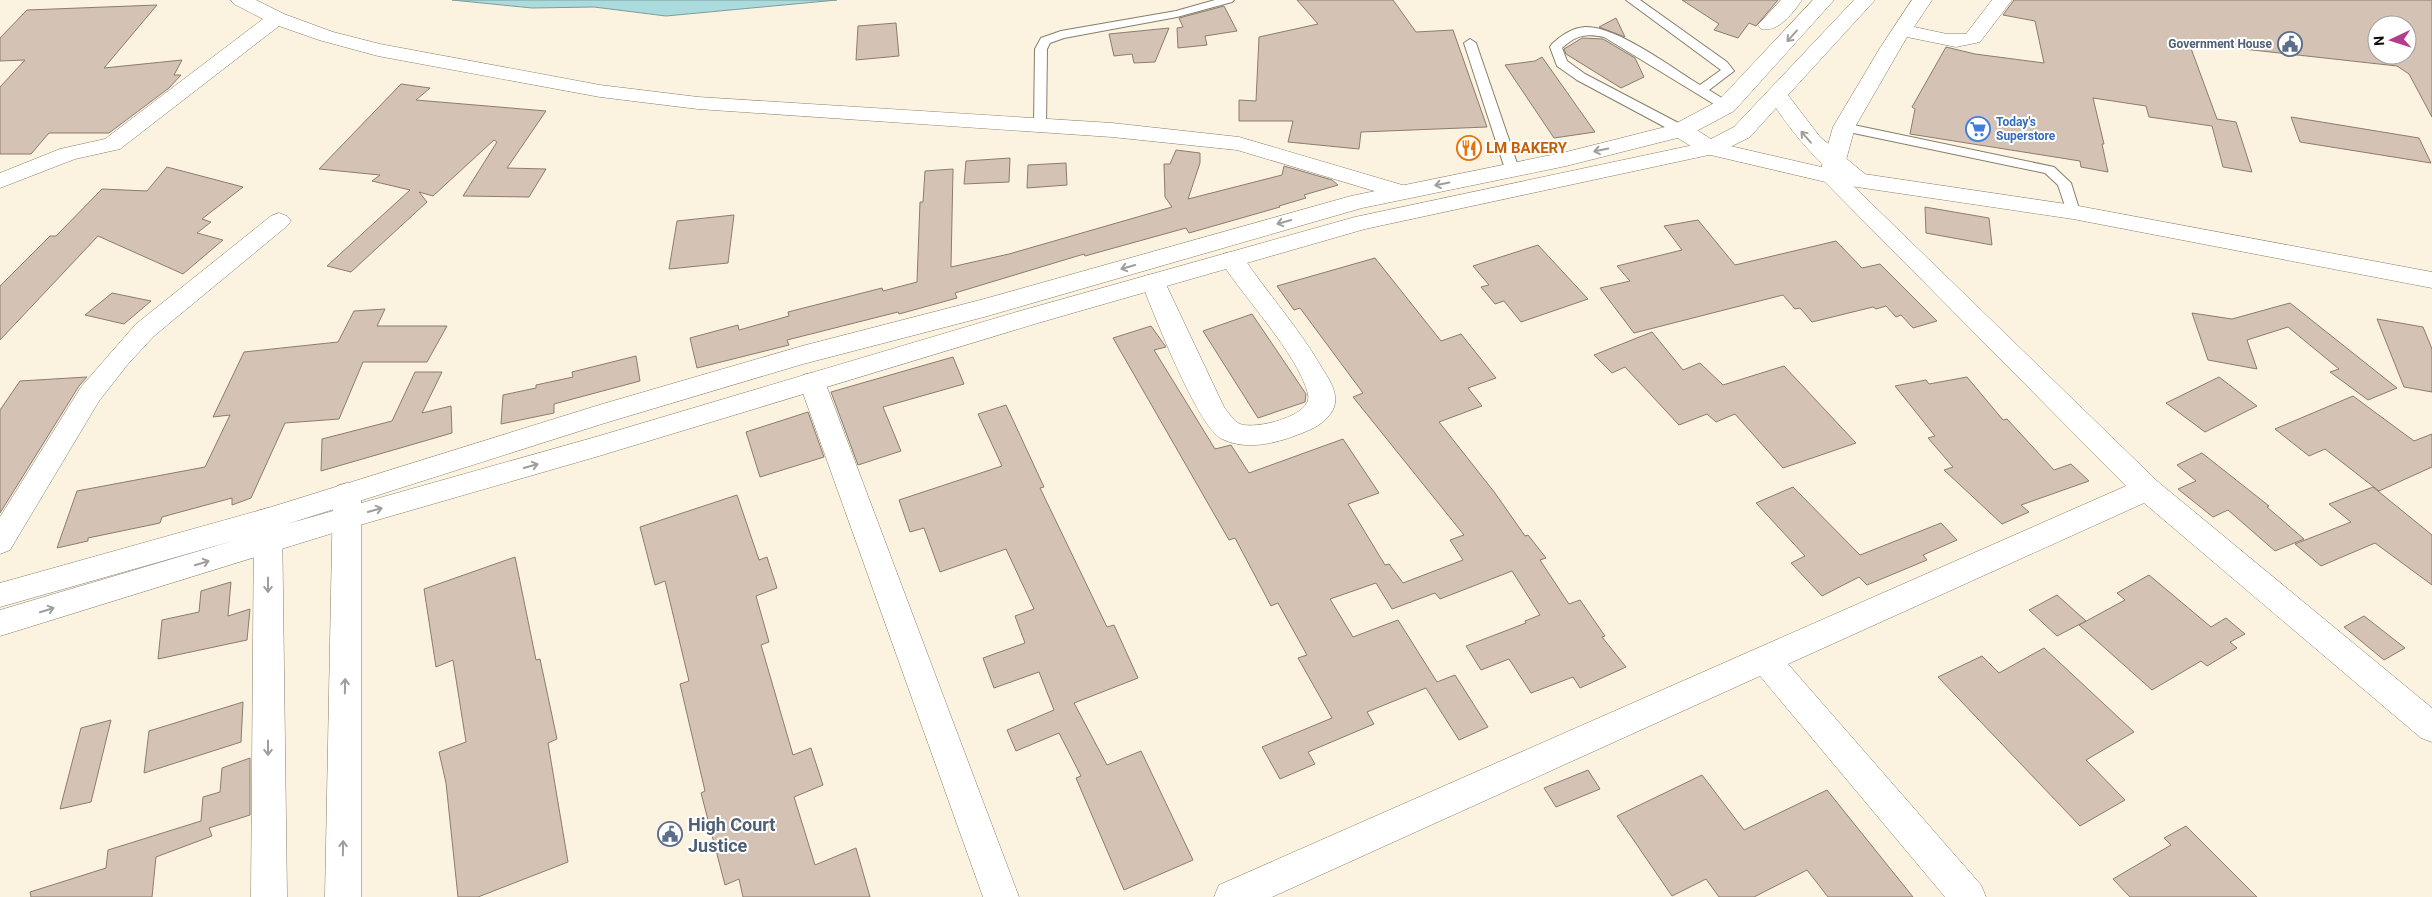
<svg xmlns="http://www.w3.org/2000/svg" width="2432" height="897" viewBox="0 0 2432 897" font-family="Roboto,sans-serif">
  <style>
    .water { fill: #abdbdd; stroke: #7c9d9c }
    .building { fill: #d4c2b4; stroke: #8c7c6f; fill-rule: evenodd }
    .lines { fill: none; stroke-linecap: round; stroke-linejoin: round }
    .service-casing { stroke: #857e6b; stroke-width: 2 }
    .minor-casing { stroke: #857e6b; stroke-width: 1 }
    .tertiary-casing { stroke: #857e6b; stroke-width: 1 }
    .secondary-casing { stroke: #857e6b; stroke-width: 1 }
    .service { fill: #fff; fill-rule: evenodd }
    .minor { fill: #fff; fill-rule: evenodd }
    .tertiary { fill: #fff; fill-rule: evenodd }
    .secondary { fill: #fff; fill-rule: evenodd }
    .oneway { stroke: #9f9e9b }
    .labels { text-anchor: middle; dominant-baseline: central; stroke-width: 4; stroke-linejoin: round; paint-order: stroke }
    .far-service-label { font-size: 12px; font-weight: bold; fill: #4e5e75; stroke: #fff; text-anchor: end }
    .far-shop-label { font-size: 12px; font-weight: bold; fill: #366cbe; stroke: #fff; text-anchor: start }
    .food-label { font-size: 15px; font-weight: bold; fill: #c56008; stroke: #fff; text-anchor: start }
    .near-service-label { font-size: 18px; font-weight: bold; fill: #4e5e75; stroke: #fff; text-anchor: start }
  </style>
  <rect width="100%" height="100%" fill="#fbf3df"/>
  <!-- water -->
  <path class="water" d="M452 0H837L666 16 594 7 532 8Z"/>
  <!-- building -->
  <g class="building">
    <path d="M1297 0H1393L1416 32 1453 30 1487 127 1361 132 1359 149 1288 142 1293 121H1239V100L1256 101 1259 37 1318 24Z"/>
    <path d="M1682 0H1778L1756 26 1749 23 1738 38 1714 30 1719 24Z"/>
    <path d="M2014 0H2432V117L2409 74 2397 66 2189 43 2217 119 2236 122 2252 172 2223 167 2212 126 2149 117 2146 106 2093 98 2104 144H2102L2108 172 2081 167 2080 161 1910 134 1915 109 1912 107 1946 47 1975 54 2044 63 2035 21 2003 15ZM2377 25H2407V55H2377Z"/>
    <path d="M157 5 104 68 182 60 174 75H181L169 88 109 133H49L31 154H0V87L25 60 0 61V38L27 10Z"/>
    <path d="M1224 6 1237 31 1205 36 1207 45 1178 48 1177 28 1183 27 1179 18Z"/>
    <path d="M1616 18 1625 37 1599 27Z"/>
    <path d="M896 23 899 56 856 60 858 26Z"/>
    <path d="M1169 28 1155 62 1134 63 1132 54 1114 56 1109 34Z"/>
    <path d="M1582 38 1603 39 1635 58 1644 77 1621 88 1566 54 1564 49Z"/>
    <path d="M1542 57 1595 132 1554 138 1505 65 1535 61Z"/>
    <path d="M401 84 430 88 416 100 546 111 507 168 546 169 529 197 463 196 497 142 494 140 433 196 419 192 427 202 351 272 327 266 410 190 372 181 380 175 319 169Z"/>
    <path d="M2291 117 2419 138 2431 163 2300 142Z"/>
    <path d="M1176 150 1200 153V163L1188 199 1282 175 1284 166 1332 180 1338 185 1304 195 1306 198 1279 206 1280 207 1189 233 1186 228 1085 256 1084 254 955 293 957 298 899 314 898 312 787 340 789 345 697 368 690 338 738 325 739 330 789 316 788 312 882 288 883 291 917 282 920 202H923L925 171 953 169 951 267 1009 254 1172 207 1165 197 1164 164H1170Z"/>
    <path d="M1010 158 1009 182 964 184 966 161Z"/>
    <path d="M1066 163 1067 185 1027 188 1028 165Z"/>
    <path d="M167 167 243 187 202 219 211 222 197 233 223 240 183 274 98 236 0 340V286L50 236H56L102 189 147 191Z"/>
    <path d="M1925 207 1989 218 1992 245 1926 233Z"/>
    <path d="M734 215 728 263 669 269 677 221Z"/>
    <path d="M1698 220 1735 265 1836 241 1862 268 1880 264 1937 321 1913 328 1901 315 1896 317 1886 306 1876 309 1873 307 1812 322 1800 308 1795 309 1783 295 1634 333 1600 288 1630 281 1617 266 1682 250 1664 226Z"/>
    <path d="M1538 245 1588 299 1521 322 1504 301 1495 304 1481 287 1489 285 1473 266Z"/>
    <path d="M1375 258 1441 341 1461 334 1496 378 1468 388 1482 406 1439 422 1495 493 1525 536 1528 535 1546 558 1540 560 1569 604 1580 600 1605 636 1602 637 1626 667 1580 688 1573 677 1531 693 1509 659 1481 670 1466 646 1526 623 1525 621 1540 615 1512 571 1440 599 1435 593 1392 609 1376 583 1330 599 1353 637 1398 620 1437 682 1455 675 1488 727 1459 740 1426 688 1367 712 1374 724 1308 752 1315 764 1280 779 1262 747 1332 718 1298 658 1307 655 1278 603 1271 606 1235 538 1229 540 1113 338 1151 326 1166 347 1154 350 1215 449 1231 445 1249 473 1343 439 1379 493 1348 504 1385 565 1389 564 1403 583 1463 560 1450 540 1464 535 1353 397 1363 393 1300 308 1294 310 1277 286Z"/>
    <path d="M112 293 151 301 124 324 85 315Z"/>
    <path d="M2290 303 2397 388 2368 400 2330 372 2339 369 2288 327 2247 340 2257 369 2208 360 2192 313 2232 319Z"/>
    <path d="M385 309 377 326H447L427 362H363L339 419 285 423 251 498 232 505V498L162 517 160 523 88 538V541L57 548 77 491 205 467 230 415 213 417 244 352 338 342 354 311Z"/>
    <path d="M1252 314 1306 394 1305 402 1258 418 1203 331Z"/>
    <path d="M2377 319 2423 327 2432 349V392L2404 387Z"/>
    <path d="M1652 332 1683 370 1700 363 1723 385 1784 366 1856 443 1783 468 1735 414 1716 422 1707 414 1679 425 1625 367 1612 373 1594 355Z"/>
    <path d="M636 356 640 381 554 404V413L501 424 503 395 536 388V385L573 377 572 372Z"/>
    <path d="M953 357 964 384 883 407 901 451 858 465 831 392Z"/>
    <path d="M415 372H442L422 413 451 406 452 433 321 471 322 439 392 421Z"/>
    <path d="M87 377 79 386 0 513V410L20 381Z"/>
    <path d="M1967 377 2003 420 2007 419 2054 470 2071 464 2089 481 2021 505 2029 512 2002 524 1944 470 1953 467 1928 438 1935 436 1895 386 1926 380 1929 384Z"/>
    <path d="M2219 377 2257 406 2205 432 2166 403Z"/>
    <path d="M2353 396 2414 441 2432 434V467L2379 491 2325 449 2309 456 2275 429Z"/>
    <path d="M1006 405 1044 487 1040 488 1107 627 1114 625 1138 678 1074 703 1107 765 1141 751 1193 860 1124 890 1076 778 1081 776 1059 733 1016 751 1007 730 1054 710 1039 672 994 688 983 658 1025 643 1015 616 1034 609 1006 549 940 572 924 528 910 532 899 500 1002 466 978 414Z"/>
    <path d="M808 412 824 457 760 477 746 432Z"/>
    <path d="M2202 453 2269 506 2267 507 2304 539 2275 551 2228 510 2213 517 2178 489 2196 481 2177 465Z"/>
    <path d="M1793 487 1860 555 1941 523 1957 540 1923 555 1927 560 1867 585 1859 577 1822 596 1791 563 1805 556 1756 503Z"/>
    <path d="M2373 487 2432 535V585L2375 543 2321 566 2295 544 2351 522 2329 504Z"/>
    <path d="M737 495 759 560 767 557 777 588 756 596 769 642 761 645 793 755 811 748 823 785 794 797 815 865 856 848 870 897H743L739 879 725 885 701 793 705 791 680 684 689 681 665 581 655 585 640 527Z"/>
    <path d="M515 557 536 660 540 659 557 739 548 743 568 862 478 897H458L446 783 439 752 466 742 453 660 436 667 424 589Z"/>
    <path d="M2149 575 2211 627 2226 618 2245 634 2230 642 2237 648 2207 666 2201 661 2152 690 2079 625 2125 600 2117 593Z"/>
    <path d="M231 582 228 616 250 609 247 640 158 659 162 620 199 612 201 591Z"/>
    <path d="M2057 595 2086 621 2057 636 2029 610Z"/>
    <path d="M2364 616 2405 648 2384 660 2344 627Z"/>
    <path d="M2044 648 2134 732 2086 760 2125 800 2080 826 1938 677 1982 656 1999 673Z"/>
    <path d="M243 702 241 742 144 773 149 731Z"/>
    <path d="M111 720 91 802 60 809 81 728Z"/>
    <path d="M250 758V815L209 828 212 836 156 857 152 897H31L30 892 106 868 108 850 201 821 203 797 220 792 222 768Z"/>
    <path d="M1588 770 1600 789 1556 807 1544 788Z"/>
    <path d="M1702 775 1744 830 1827 790 1913 897H1828L1807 870 1754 897H1719L1706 879 1672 896 1617 816Z"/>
    <path d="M2186 826 2257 897H2130L2113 879 2171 845 2164 838Z"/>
  </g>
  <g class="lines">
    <defs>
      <g id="service">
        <path d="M1215 0H1234L1232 2 1177 17 1064 38 1050 43 1047 49 1046 125 1045 128H1035L1034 125 1035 49 1041 38 1061 31 1176 11Z"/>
        <path d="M1626 0H1640L1727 62 1734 71 1709 90 1730 103 1732 106 1730 109H1722L1604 37C1586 33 1576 35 1562 48L1567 61 1585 74 1686 127 1687 130 1686 133H1676L1577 80 1557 66 1550 47 1552 44C1561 36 1571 28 1585 27 1617 26 1672 68 1700 85L1721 70Z"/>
        <path d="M1470 39 1476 43 1519 169 1517 172 1512 173 1505 169 1464 43Z"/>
        <path d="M1844 123 2054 167 2071 183 2080 212 2073 216 2068 215 2058 185 2045 173 1839 130 1838 127Z"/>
      </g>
      <g id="minor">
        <path d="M231 0H256L284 14 333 32 380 44 600 85 698 97 1112 123 1239 137 1409 187 1412 192 1409 197 1401 199 1237 150 1112 137 698 109 600 97 378 56 319 40 279 26 120 149 75 159 0 188V173L60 149 105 139 263 19 234 4Z"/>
        <path d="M1781 0H1802C1793 13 1778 33 1761 29L1758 25Z"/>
        <path d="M1912 0H1932L1914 27 1947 34H1966L1992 0H2012L1980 42 1956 47 1907 37 1855 127 1842 175 2157 481 2432 708V742L2421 738 2144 503 1788 664 1981 885 1986 897H1945L1760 676 1272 897H1214L1219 885 2126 486 1819 176 1833 127 1880 48Z"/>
        <path d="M279 213 287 216 291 221 287 226 154 336 128 364 99 401 10 550 0 554V517L81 387 136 324 271 216Z"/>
        <path d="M1232 252 1241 254C1267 293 1299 328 1322 368 1327 376 1334 386 1335 396 1338 413 1320 426 1307 431 1281 442 1249 452 1222 439 1197 427 1153 311 1141 282L1144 276 1153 274 1162 276 1224 407C1228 412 1233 421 1240 424 1255 430 1314 416 1308 394 1298 354 1243 297 1220 260L1223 254Z"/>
        <path d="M812 373 821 375 825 382 1019 897H983L799 382 803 375Z"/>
      </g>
      <g id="tertiary">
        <path d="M1681 123 1689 125 1717 143 1830 169 2073 205 2432 272V288L2073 219 1830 183 1702 153 1673 135 1670 130 1673 125Z"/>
        <path d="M347 483 357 486 361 494V897H325L333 494 337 486Z"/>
        <path d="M268 508 278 511 282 519 287 897H251L254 519 258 511Z"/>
      </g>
      <path id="secondary" d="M1813 0H1834L1734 111 1689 135 1566 166 1362 208 984 317 803 364 605 423 287 524 599 436 1020 311 1355 217 1703 143 1734 127 1854 0H1875L1788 95 1820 137 1865 174 1868 179 1865 184C1836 191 1791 130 1776 108L1750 137 1718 153 1365 229 1038 323 599 456 346 529 0 636V610L236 540 0 607V583L268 508 599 405 802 346 984 299 1351 196 1566 152 1673 125 1718 101Z"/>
    </defs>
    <!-- service casing -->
    <use href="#service" class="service-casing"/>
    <!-- minor casing -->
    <use href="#minor" class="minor-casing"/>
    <!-- tertiary casing -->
    <use href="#tertiary" class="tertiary-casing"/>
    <!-- secondary casing -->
    <use href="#secondary" class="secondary-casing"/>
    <!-- service -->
    <use href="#service" class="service"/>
    <!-- minor -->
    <use href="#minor" class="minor"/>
    <!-- tertiary -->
    <use href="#tertiary" class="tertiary"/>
    <!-- secondary -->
    <use href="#secondary" class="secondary"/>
  </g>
  <!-- one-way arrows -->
  <defs><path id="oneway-shaft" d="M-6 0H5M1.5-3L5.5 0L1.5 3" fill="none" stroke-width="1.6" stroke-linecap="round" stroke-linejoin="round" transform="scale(1.25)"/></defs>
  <g class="oneway">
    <use href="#oneway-shaft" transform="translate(1792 36) rotate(132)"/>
    <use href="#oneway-shaft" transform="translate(1806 137) rotate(-131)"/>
    <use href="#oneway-shaft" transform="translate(1601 150) rotate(168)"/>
    <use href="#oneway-shaft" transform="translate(1442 184) rotate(168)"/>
    <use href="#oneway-shaft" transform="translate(1284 222) rotate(164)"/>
    <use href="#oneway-shaft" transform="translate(1128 267) rotate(164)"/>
    <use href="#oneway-shaft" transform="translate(531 466) rotate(-16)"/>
    <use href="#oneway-shaft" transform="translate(375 510) rotate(-16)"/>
    <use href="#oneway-shaft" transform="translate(202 563) rotate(-17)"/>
    <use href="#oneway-shaft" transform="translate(268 585) rotate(90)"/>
    <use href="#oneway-shaft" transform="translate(47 610) rotate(-17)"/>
    <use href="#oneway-shaft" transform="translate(345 686) rotate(-89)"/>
    <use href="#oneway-shaft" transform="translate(268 748) rotate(90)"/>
    <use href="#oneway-shaft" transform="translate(343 848) rotate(-89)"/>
  </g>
  <!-- icons -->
  <defs>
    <symbol id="civic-ring" viewBox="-11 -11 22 22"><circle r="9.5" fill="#fff" stroke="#5c6f8a" stroke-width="1.5"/><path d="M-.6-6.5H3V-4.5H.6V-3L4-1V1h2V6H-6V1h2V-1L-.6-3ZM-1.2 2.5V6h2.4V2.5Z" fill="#5c6f8a"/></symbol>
    <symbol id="supermarket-ring" viewBox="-11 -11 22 22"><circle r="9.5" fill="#fff" stroke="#3f7fe0" stroke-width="1.5"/><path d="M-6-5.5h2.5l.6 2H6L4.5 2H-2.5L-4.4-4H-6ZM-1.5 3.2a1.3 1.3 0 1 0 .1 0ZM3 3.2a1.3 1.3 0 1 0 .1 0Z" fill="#3f7fe0"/></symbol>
    <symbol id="restaurant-ring" viewBox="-11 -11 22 22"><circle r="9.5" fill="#fff" stroke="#e8710a" stroke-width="1.5"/><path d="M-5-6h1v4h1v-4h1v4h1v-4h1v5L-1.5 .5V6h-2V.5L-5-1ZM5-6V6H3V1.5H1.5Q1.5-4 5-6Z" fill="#e8710a"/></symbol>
  </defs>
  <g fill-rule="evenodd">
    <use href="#civic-ring" x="2276" y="30" width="28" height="28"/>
    <use href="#supermarket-ring" x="1964" y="115" width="28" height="28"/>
    <use href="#restaurant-ring" x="1455" y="134" width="28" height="28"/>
    <use href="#civic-ring" x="656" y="820" width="28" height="28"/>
  </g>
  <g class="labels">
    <!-- far-service labels -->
    <g class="far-service-label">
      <text x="2272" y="44">Government House</text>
    </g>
    <!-- far-shop labels -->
    <g class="far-shop-label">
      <text x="1996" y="122">Today's<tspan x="1996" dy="14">Superstore</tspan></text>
    </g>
    <!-- food labels -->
    <g class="food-label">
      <text x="1486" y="148">LM BAKERY</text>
    </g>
    <!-- near-service labels -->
    <g class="near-service-label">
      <text x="688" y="824">High Court<tspan x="688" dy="21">Justice</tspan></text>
    </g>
  </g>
  <!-- north arrow -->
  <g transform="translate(2392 40) rotate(266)"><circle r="24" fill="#ffffff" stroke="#9f9e9b"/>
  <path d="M0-4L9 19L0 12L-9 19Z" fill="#b73b8b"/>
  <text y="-8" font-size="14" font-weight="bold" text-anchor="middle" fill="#0f0c06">N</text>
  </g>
</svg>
